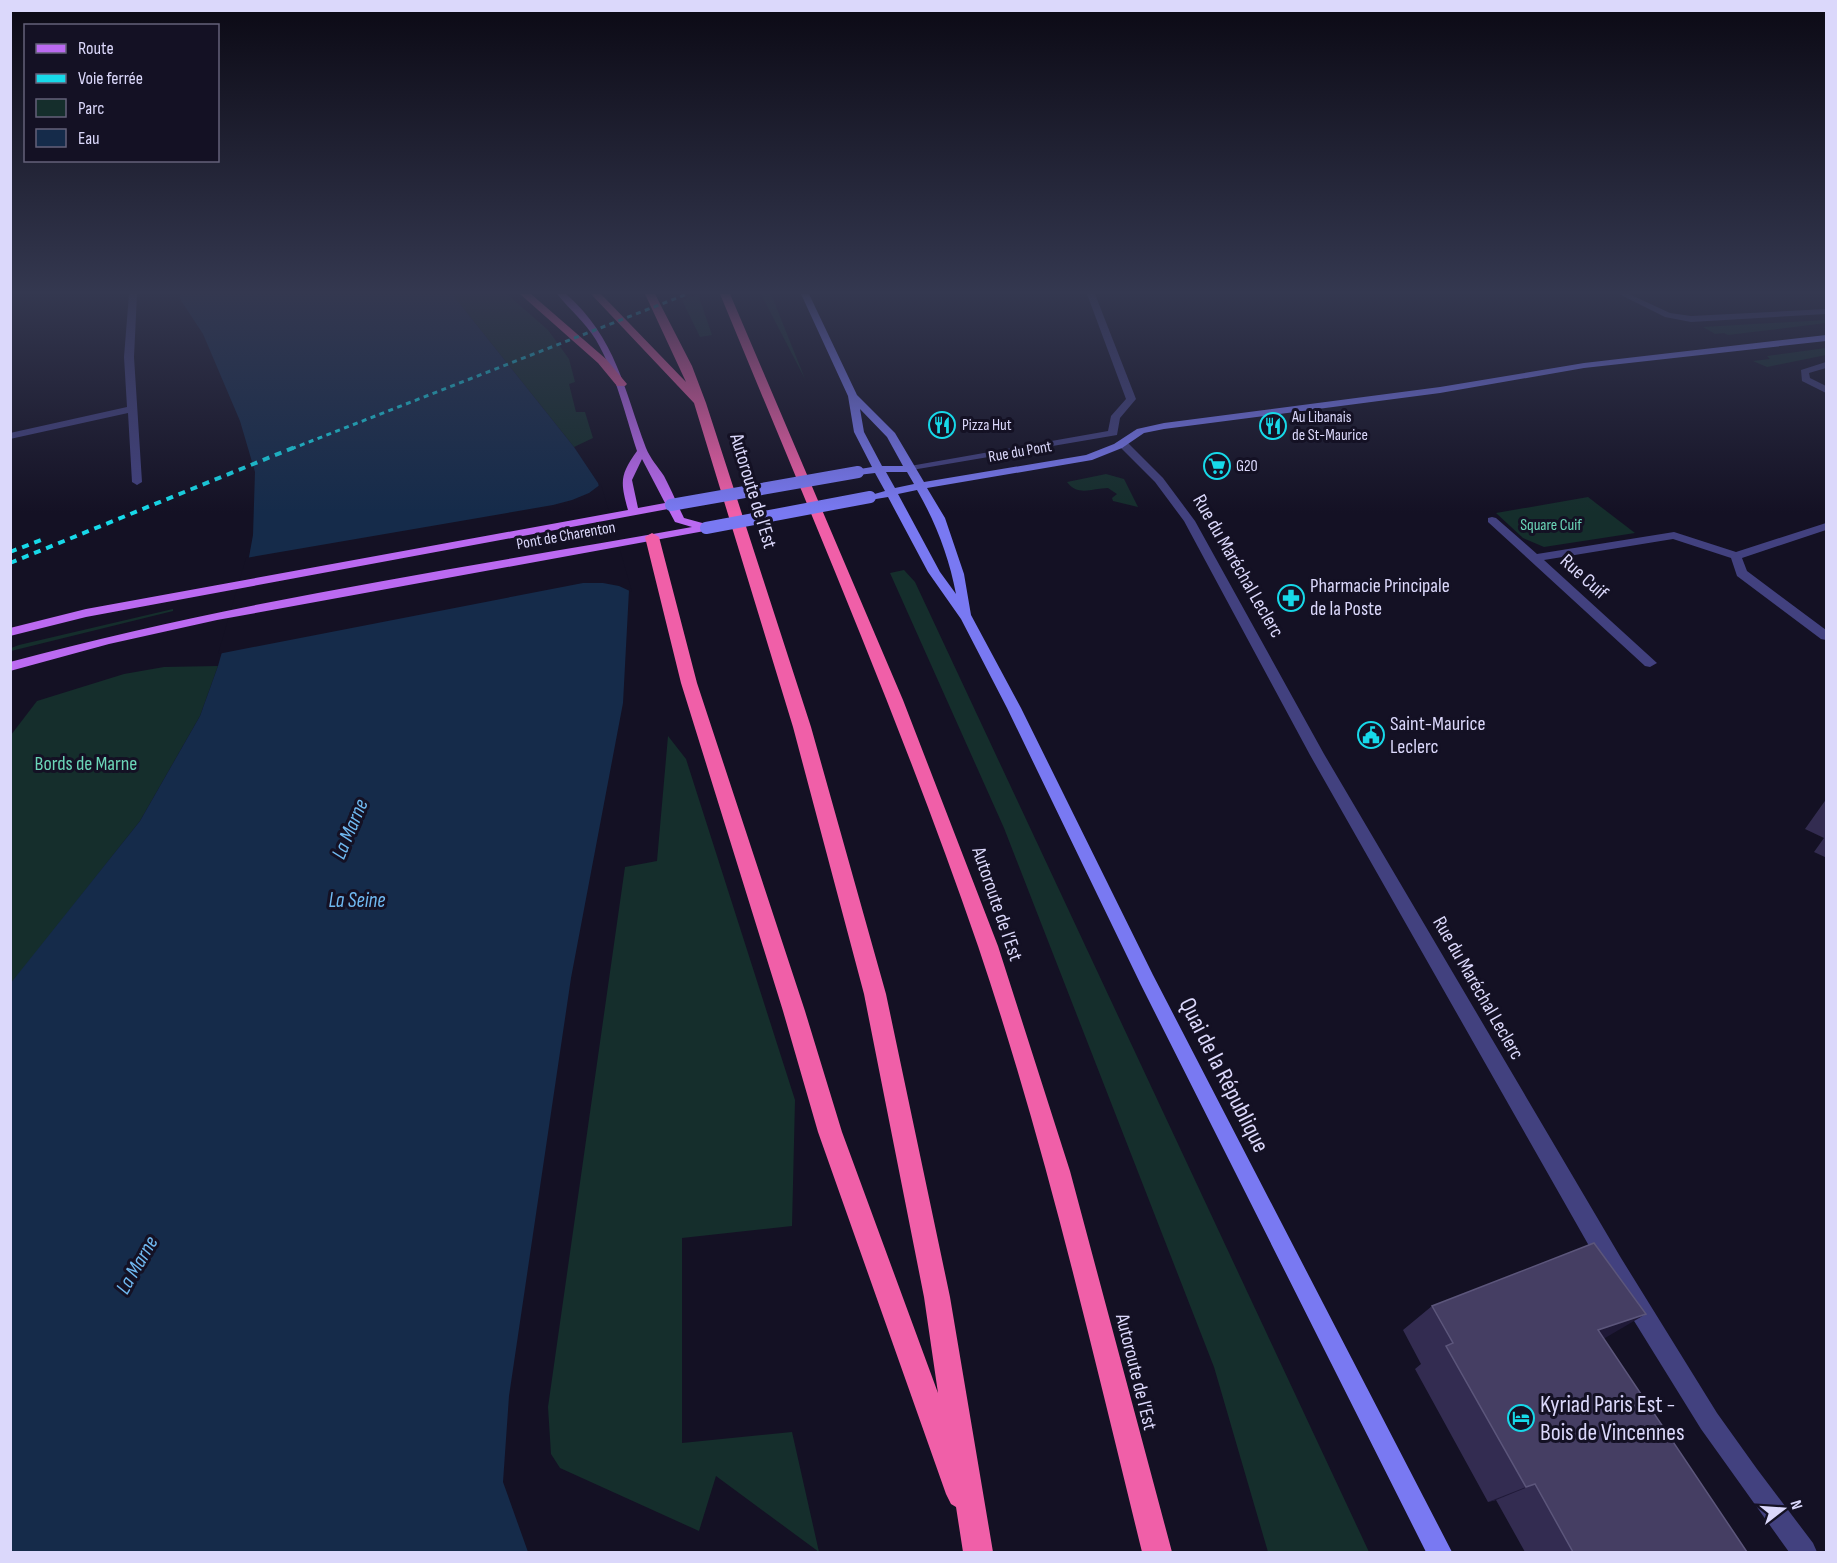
<svg xmlns="http://www.w3.org/2000/svg" width="1837" height="1563" viewBox="0 0 1837 1563" font-family="'Sofia Sans Condensed',sans-serif">
  <style>
    .green { fill: #152e2c }
    .water { fill: #152b4a }
    .pier { fill: #141124 }
    .lines { fill: none; stroke-linecap: round; stroke-linejoin: round }
    .minor { fill: #42417f; fill-rule: evenodd }
    .tertiary { fill: #42417f; fill-rule: evenodd }
    .secondary { fill: #7979f2; fill-rule: evenodd }
    .primary { fill: #bb6af1; fill-rule: evenodd }
    .motorway { fill: #f05fa8; fill-rule: evenodd }
    .rail-far1 { stroke: #17d9e9; stroke-width: 3; stroke-dasharray: 5 4.5; stroke-linecap: butt }
    .rail { stroke: #17d9e9; stroke-width: 4; stroke-dasharray: 7 6; stroke-linecap: butt }
    .secondary-bridge { stroke: #7979f2; stroke-width: 12 }
    .wall { fill: #332c51 }
    .shaded-wall { fill: #1f1937 }
    .building { fill: #453e63; stroke: #5c567b; stroke-width: 1.5 }
    .labels { text-anchor: middle; dominant-baseline: central; stroke-width: 6; stroke-linejoin: round; paint-order: stroke }
    .far-poi-label { font-size: 16px; fill: #dbd8fb; stroke: #141124; text-anchor: start }
    .far-street-label { font-size: 16px; fill: #dbd8fb; stroke: #141124 }
    .far-park-label { font-size: 16px; fill: #6bd5b8; stroke: #141124 }
    .street-label { font-size: 20px; fill: #dbd8fb; stroke: #141124 }
    .poi-label { font-size: 20px; fill: #dbd8fb; stroke: #141124; text-anchor: start }
    .park-label { font-size: 20px; fill: #6bd5b8; stroke: #141124 }
    .water-label { font-size: 21px; font-style: italic; fill: #70b9f1; stroke: #141124 }
    .near-street-label { font-size: 24px; fill: #dbd8fb; stroke: #141124 }
    .near-poi-label { font-size: 24px; fill: #dbd8fb; stroke: #141124; text-anchor: start }
  </style>
  <rect width="100%" height="100%" fill="#141124"/>
  <!-- green -->
  <g class="green">
    <path d="M452 294H507L548 330 569 359 575 382 569 384 576 412H585L593 438 574 447Z"/>
    <path d="M698 294 712 335 700 337 682 300Z"/>
    <path d="M761 294H771L805 379Z"/>
    <path d="M1826 320V323L1728 335 1724 333 1715 334 1703 327Z"/>
    <path d="M1826 348V355L1767 367 1753 361 1770 359 1767 356Z"/>
    <path d="M1106 474 1124 479 1138 507 1113 501 1112 498 1117 494 1108 488C1093 488 1078 497 1067 482Z"/>
    <path d="M1588 497 1635 533 1544 547 1523 538 1496 513Z"/>
    <path d="M904 570 915 582 1369 1552H1268L1214 1367 1004 828 890 573Z"/>
    <path d="M173 609V611L11 651V648L19 645Z"/>
    <path d="M218 666 200 716 140 821 11 984V735L37 701 124 674 164 667Z"/>
    <path d="M668 736 686 759 795 1100 792 1226 682 1238V1443L792 1432 819 1552 716 1476 699 1531 560 1468 551 1454 548 1407 625 867 657 861Z"/>
  </g>
  <!-- water -->
  <path class="water" d="M180 294H452L574 447 598 483 629 590 623 703 571 978 509 1396 503 1482 528 1552H11L10 984 140 821 200 716 218 666 249 557 253 535 255 472 240 421 203 334 180 299Z"/>
  <!-- pier -->
  <path class="pier" d="M601 484 632 592 619 586 603 583H583L218 654 246 558 553 505 572 500 589 493Z"/>
  <g class="lines">
    <!-- minor -->
    <g class="minor">
      <path d="M129 294H137L134 357 142 482 137 485 132 482 128 413 10 439V433L127 407 124 357Z"/>
      <path d="M1087 294H1095L1136 399 1120 418 1117 435 906 471 905 469 910 466 1108 431 1111 416 1126 399Z"/>
      <path d="M1619 294H1629L1670 313 1691 316 1826 309V314L1691 322 1665 317Z"/>
      <path d="M1826 362V368L1809 373 1810 378 1826 386V393L1802 381 1801 370Z"/>
      <path d="M1492 517 1496 518 1537 554 1674 532 1736 552 1826 523V530L1742 558 1747 571 1826 630V640L1821 639 1737 576 1731 558 1673 539 1544 560 1657 663 1650 667 1645 666 1488 522V518Z"/>
    </g>
    <!-- tertiary -->
    <path class="tertiary" d="M1122 440 1126 441 1163 478 1195 521 1324 754 1621 1258 1717 1413 1757 1469 1813 1543 1817 1552H1789L1701 1429 1605 1274 1310 755 1184 521 1155 482 1118 445 1117 443Z"/>
    <!-- secondary -->
    <path class="secondary" d="M801 294H809L857 395 895 433 924 482 1086 455 1114 444 1137 429 1164 423 1440 387 1584 363 1826 335V341L1584 368 1440 393 1164 429 1144 433 1122 448 1092 460 927 488 945 518 964 574 971 615 1021 708 1153 975 1452 1552H1426L1141 985 1007 708 961 619 928 572 888 497 870 500 864 497 885 491 875 473 858 475 853 472 854 470 872 467 854 432 848 396ZM860 409 887 437 903 466H882L864 432ZM886 472H907L914 484 895 488ZM917 490C936 523 949 557 956 594L940 572 898 494Z"/>
    <!-- primary -->
    <path class="primary" d="M557 294H566C616 338 624 389 646 448 650 458 658 467 664 476 671 489 677 504 684 518L706 524 712 528 710 530 217 620 109 644 10 671V662C234 601 464 568 692 527L675 522 668 509 86 617 10 636V628L86 609 628 510C620 481 620 475 637 451 625 414 616 374 596 340 585 322 570 310 557 294ZM642 459 665 503 638 508 632 480Z"/>
    <!-- motorway -->
    <g class="motorway">
      <path d="M520 294H531L606 359 627 384 625 386H617L598 363Z"/>
      <path d="M591 294H601L686 382 645 294H655L692 366 706 403 811 727 886 994 950 1297 993 1552H963L956 1507 951 1504 946 1494 818 1132 783 1011 681 683 645 537 652 533 659 537 697 683 805 1011 842 1132 938 1393 924 1297 864 994 793 727 694 403Z"/>
      <path d="M720 294H730L903 700 998 946 1070 1171 1172 1552H1142C1092 1349 1045 1144 978 946 902 725 809 510 720 294Z"/>
    </g>
    <!-- rail-far1 -->
    <path class="rail-far1" d="M291 449 687 294"/>
    <!-- rail -->
    <g class="rail">
      <path d="M10 552 41 540"/>
      <path d="M10 563 295 447"/>
    </g>
    <!-- secondary-bridge -->
    <g class="secondary-bridge">
      <path d="M671 505 858 472"/>
      <path d="M706 528 870 497"/>
    </g>
  </g>
  <!-- wall -->
  <g class="wall">
    <path d="M1827 798V858L1814 852 1824 838 1805 829Z"/>
    <path d="M1432 1306 1603 1338 1747 1552H1525L1496 1500 1488 1502 1415 1369 1421 1364 1403 1330Z"/>
  </g>
  <!-- shaded-wall -->
  <g class="shaded-wall">
    <path d="M1646 1314 1605 1338 1559 1354 1598 1330Z"/>
    <path d="M1535 1484 1496 1500 1488 1502 1526 1487Z"/>
  </g>
  <!-- building -->
  <path class="building" d="M1594 1243 1646 1314 1598 1330 1747 1552H1573L1535 1484 1526 1487 1446 1346 1453 1343 1432 1306Z"/>
  <!-- sky -->
  <linearGradient id="sky" x2="0" y2="1"><stop stop-color="#0b0914"/><stop offset="0.57" stop-color="#343850"/><stop offset="1" stop-color="#343850" stop-opacity="0"/></linearGradient>
  <rect width="1837" height="513" fill="url(#sky)"/>
  <!-- icons -->
  <defs>
    <symbol id="restaurant-ring" viewBox="-11 -11 22 22"><circle r="9.5" fill="#141124" stroke="#17d9e9" stroke-width="1.5"/><path d="M-5-6h1v4h1v-4h1v4h1v-4h1v5L-1.5 .5V6h-2V.5L-5-1ZM5-6V6H3V1.5H1.5Q1.5-4 5-6Z" fill="#17d9e9"/></symbol>
    <symbol id="supermarket-ring" viewBox="-11 -11 22 22"><circle r="9.5" fill="#141124" stroke="#17d9e9" stroke-width="1.5"/><path d="M-6-5.5h2.5l.6 2H6L4.5 2H-2.5L-4.4-4H-6ZM-1.5 3.2a1.3 1.3 0 1 0 .1 0ZM3 3.2a1.3 1.3 0 1 0 .1 0Z" fill="#17d9e9"/></symbol>
    <symbol id="pharmacy-ring" viewBox="-11 -11 22 22"><circle r="9.5" fill="#141124" stroke="#17d9e9" stroke-width="1.5"/><path d="M-2-6h4v4h4v4h-4v4h-4v-4h-4v-4h4Z" fill="#17d9e9"/></symbol>
    <symbol id="civic-ring" viewBox="-11 -11 22 22"><circle r="9.5" fill="#141124" stroke="#17d9e9" stroke-width="1.5"/><path d="M-.6-6.5H3V-4.5H.6V-3L4-1V1h2V6H-6V1h2V-1L-.6-3ZM-1.2 2.5V6h2.4V2.5Z" fill="#17d9e9"/></symbol>
    <symbol id="hotel-ring" viewBox="-11 -11 22 22"><circle r="9.5" fill="#141124" stroke="#17d9e9" stroke-width="1.5"/><path d="M-6-4.5h1.5V1H6V5H4.5V3h-9V5H-6ZM-4 0a1.8 1.8 0 1 1 3.6 0ZM.5 0V-2.5h3Q6-2.5 6 0Z" fill="#17d9e9"/></symbol>
  </defs>
  <g fill-rule="evenodd">
    <use href="#restaurant-ring" x="927" y="410" width="30" height="30"/>
    <use href="#restaurant-ring" x="1258" y="411" width="30" height="30"/>
    <use href="#supermarket-ring" x="1202" y="451" width="30" height="30"/>
    <use href="#pharmacy-ring" x="1276" y="583" width="30" height="30"/>
    <use href="#civic-ring" x="1356" y="720" width="30" height="30"/>
    <use href="#hotel-ring" x="1506" y="1403" width="30" height="30"/>
  </g>
  <g class="labels">
    <!-- far-poi labels -->
    <g class="far-poi-label">
      <text x="1292" y="417">Au Libanais<tspan x="1292" dy="18">de St-Maurice</tspan></text>
      <text x="962" y="425">Pizza Hut</text>
      <text x="1236" y="466">G20</text>
    </g>
    <!-- far-street labels -->
    <g class="far-street-label">
      <text transform="translate(1020 452) rotate(-10)">Rue du Pont</text>
      <text transform="translate(566 536) rotate(-10)">Pont de Charenton</text>
    </g>
    <!-- far-park labels -->
    <g class="far-park-label">
      <text x="1551" y="525">Square Cuif</text>
    </g>
    <!-- street labels -->
    <g class="street-label">
      <text transform="translate(753 491) rotate(73)">Autoroute de l’Est</text>
      <text transform="translate(1238 566) rotate(60)">Rue du Maréchal Leclerc</text>
      <text transform="translate(1584 577) rotate(42)">Rue Cuif</text>
      <text transform="translate(997 904) rotate(71)">Autoroute de l’Est</text>
      <text transform="translate(1478 988) rotate(60)">Rue du Maréchal Leclerc</text>
      <text transform="translate(1136 1372) rotate(76)">Autoroute de l’Est</text>
    </g>
    <!-- poi labels -->
    <g class="poi-label">
      <text x="1310" y="586">Pharmacie Principale<tspan x="1310" dy="23">de la Poste</tspan></text>
      <text x="1390" y="724">Saint-Maurice<tspan x="1390" dy="23">Leclerc</tspan></text>
    </g>
    <!-- park labels -->
    <g class="park-label">
      <text x="86" y="764">Bords de Marne</text>
    </g>
    <!-- water labels -->
    <g class="water-label">
      <text transform="translate(350 829) rotate(-67)">La Marne</text>
      <text x="357" y="900">La Seine</text>
      <text transform="translate(137 1265) rotate(-60)">La Marne</text>
    </g>
    <!-- near-street labels -->
    <g class="near-street-label">
      <text transform="translate(1224 1075) rotate(63)">Quai de la République</text>
    </g>
    <!-- near-poi labels -->
    <g class="near-poi-label">
      <text x="1540" y="1404">Kyriad Paris Est -<tspan x="1540" dy="28">Bois de Vincennes</tspan></text>
    </g>
  </g>
  <!-- border -->
  <rect width="1837" height="1563" fill="none" stroke="#dbd8fb" stroke-width="24"/>
  <!-- legend -->
  <rect x="24" y="24" width="195" height="138" fill="#141124" stroke="#64617a" stroke-width="1.5"/>
  <rect x="36" y="44" width="30" height="9" fill="#bb6af1" stroke="#64617a" stroke-width="1.5"/>
  <text x="78" y="54" font-size="18" fill="#dbd8fb">Route</text>
  <rect x="36" y="74" width="30" height="9" fill="#17d9e9" stroke="#64617a" stroke-width="1.5"/>
  <text x="78" y="84" font-size="18" fill="#dbd8fb">Voie ferrée</text>
  <rect x="36" y="99" width="30" height="18" fill="#152e2c" stroke="#64617a" stroke-width="1.5"/>
  <text x="78" y="114" font-size="18" fill="#dbd8fb">Parc</text>
  <rect x="36" y="129" width="30" height="18" fill="#152b4a" stroke="#64617a" stroke-width="1.5"/>
  <text x="78" y="144" font-size="18" fill="#dbd8fb">Eau</text>
  <!-- north arrow -->
  <g transform="translate(1783 1509) rotate(73)" stroke="#141124" stroke-width="4.5" paint-order="stroke">
  <path d="M0-4.5L10 22L0 15L-10 22Z" fill="#dbd8fb"/>
  <text y="-9" font-size="16" font-weight="bold" text-anchor="middle" fill="#dbd8fb">N</text>
  </g>
</svg>
